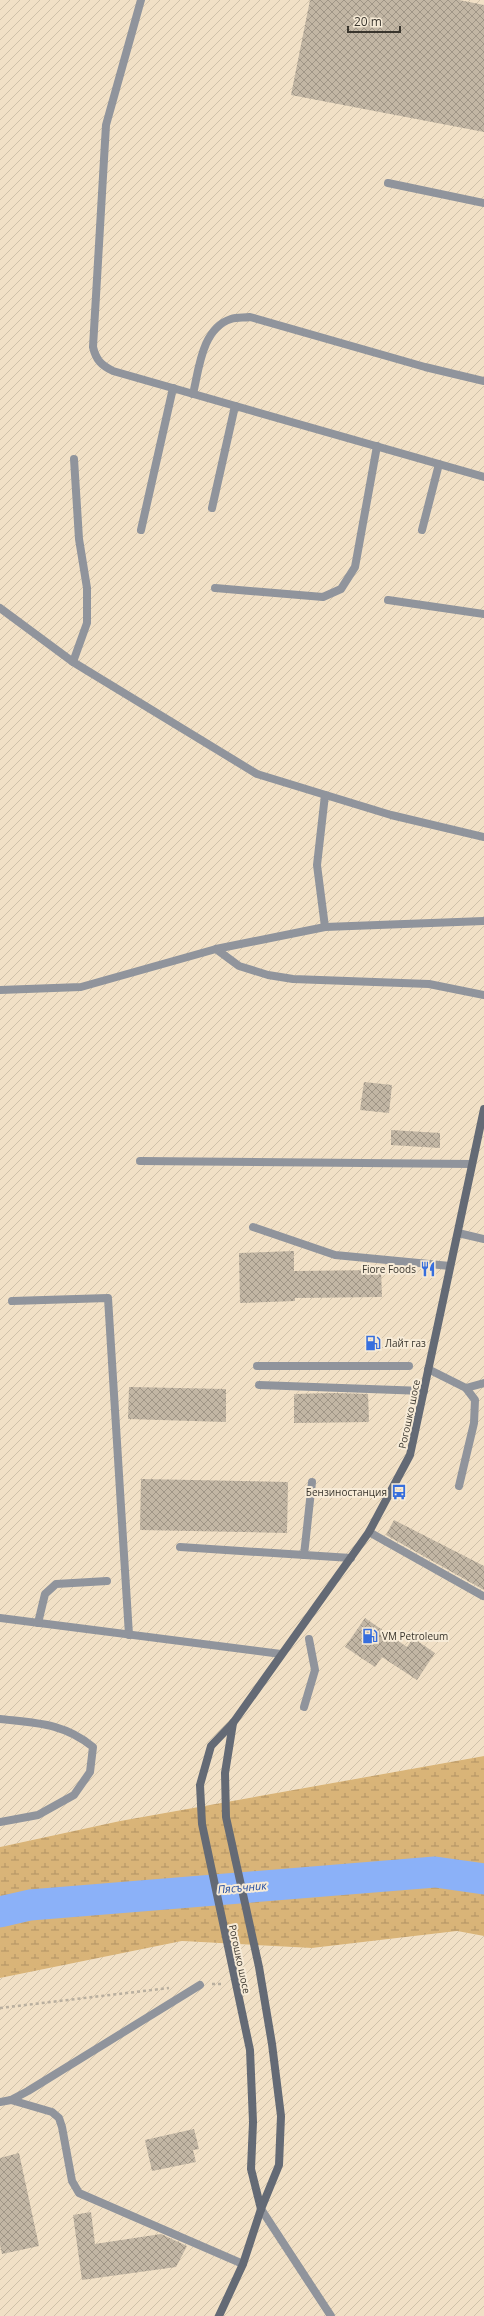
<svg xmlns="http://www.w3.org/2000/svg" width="484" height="2316" viewBox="0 0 484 2316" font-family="'Open Sans',sans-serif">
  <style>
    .industrial { fill: url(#industrial-furrows) }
    .wetland { fill: url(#wetland-marsh) }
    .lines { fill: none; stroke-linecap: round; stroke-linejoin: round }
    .river { stroke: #8bb1f8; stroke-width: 31 }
    .building { fill: url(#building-cross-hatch) }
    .path { stroke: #b9af9f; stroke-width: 2.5; stroke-dasharray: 3 3; stroke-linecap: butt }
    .service { stroke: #90949c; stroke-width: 8 }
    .minor { stroke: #90949c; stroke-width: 8 }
    .secondary { stroke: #646a75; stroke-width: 8 }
    .labels { text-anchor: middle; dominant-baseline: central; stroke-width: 4; stroke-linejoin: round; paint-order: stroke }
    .poi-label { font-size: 10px; fill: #39352d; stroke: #f7ebd7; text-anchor: end }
    .street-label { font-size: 10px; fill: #39352d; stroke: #f7ebd7 }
    .water-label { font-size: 11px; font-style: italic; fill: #264fa1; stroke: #f7ebd7 }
  </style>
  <defs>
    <pattern id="industrial-furrows" width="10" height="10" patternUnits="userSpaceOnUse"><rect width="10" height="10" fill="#f1e0c6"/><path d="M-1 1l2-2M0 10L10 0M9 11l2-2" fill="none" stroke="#cfc1aa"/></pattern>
    <pattern id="wetland-marsh" width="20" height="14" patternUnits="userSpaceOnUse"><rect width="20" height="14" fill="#d9b478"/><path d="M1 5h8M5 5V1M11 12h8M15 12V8" fill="none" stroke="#b19363"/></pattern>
    <pattern id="building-cross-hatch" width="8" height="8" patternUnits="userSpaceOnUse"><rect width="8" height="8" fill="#c2b6a4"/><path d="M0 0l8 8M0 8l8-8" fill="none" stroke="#9f9586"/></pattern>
  </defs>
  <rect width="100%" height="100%" fill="#f7ebd7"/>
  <!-- industrial -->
  <g class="industrial">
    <path d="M0 0H484V1756L120 1821 0 1847Z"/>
    <path d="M457 1931 484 1936V2316H0V1978L182 1941 312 1948Z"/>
  </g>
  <!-- wetland -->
  <path class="wetland" d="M484 1756V1936L457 1931 312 1948 182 1941 0 1978V1847L120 1821Z"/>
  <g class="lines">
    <!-- river -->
    <path class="river" d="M0 1912 30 1905 435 1872 484 1879"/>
  </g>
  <!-- building -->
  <g class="building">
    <path d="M310 0H459L484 5V132L291 95Z"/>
    <path d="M364 1082 392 1085 389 1113 360 1110Z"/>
    <path d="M391 1130 440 1133V1148L391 1145Z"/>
    <path d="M294 1251V1271L381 1270 382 1297 295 1298V1301L240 1303 239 1253Z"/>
    <path d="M129 1387 226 1389V1422L128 1419Z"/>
    <path d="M334 1393 368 1394 369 1422 294 1423V1394Z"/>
    <path d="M141 1479 288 1482 287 1533 140 1530Z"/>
    <path d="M394 1520 484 1566V1590L386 1535Z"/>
    <path d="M365 1618 407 1647 413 1638 435 1653 417 1680 382 1657 375 1667 345 1647Z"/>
    <path d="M194 2129 199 2149 193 2150 196 2162 152 2171 145 2140Z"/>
    <path d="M19 2153 39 2246 2 2254 0 2245V2158Z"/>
    <path d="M91 2212 95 2244 161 2234 187 2246 176 2267 82 2280 73 2215Z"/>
  </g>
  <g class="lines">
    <!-- path -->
    <g class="path">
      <path d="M212 1984H223"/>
      <path d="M0 2008 169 1988"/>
    </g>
    <!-- service -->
    <g class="service">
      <path d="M141 0 106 125 93 347C96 360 101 365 113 371L484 477"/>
      <path d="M388 183 484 203"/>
      <path d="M193 394C199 369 202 328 231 319 237 317 244 318 250 317L425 367 484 381"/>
      <path d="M212 508 235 406"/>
      <path d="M141 530 173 388"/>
      <path d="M422 530 439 464"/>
      <path d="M215 588 323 597 341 589 355 567 377 446"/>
      <path d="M388 600 484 614"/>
      <path d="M73 662 87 623V588L79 539 74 459"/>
      <path d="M325 927 317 865 325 795"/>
      <path d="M216 949 239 966 268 975 293 979 429 984 484 995"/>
      <path d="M0 990 81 987 216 949 325 927 484 921"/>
      <path d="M140 1161 472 1164"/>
      <path d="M253 1227 335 1255 450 1266"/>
      <path d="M458 1233 484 1239"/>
      <path d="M12 1301 108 1298 129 1635"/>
      <path d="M257 1366H409"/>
      <path d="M428 1369 466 1388 475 1400 474 1423 459 1486"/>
      <path d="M259 1385 424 1391"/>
      <path d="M466 1388 484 1383"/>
      <path d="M369 1532 483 1596"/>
      <path d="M180 1547 351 1558"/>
      <path d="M304 1555 312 1482"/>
      <path d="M38 1623 45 1594 56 1584 107 1581"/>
      <path d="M304 1707 315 1670 309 1639"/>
      <path d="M0 1719C36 1723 64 1723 93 1747L90 1772 74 1795 38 1815 0 1822"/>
      <path d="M11 2100 52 2112 59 2118 62 2127 72 2181 79 2193 243 2264"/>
      <path d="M0 2102 11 2100 28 2091 200 1985"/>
    </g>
    <!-- minor -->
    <g class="minor">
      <path d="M0 608 73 662 257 774 391 815 484 837"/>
      <path d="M0 1618 281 1654"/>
      <path d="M261 2209 331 2316"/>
    </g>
    <!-- secondary -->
    <g class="secondary">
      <path d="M261 2209 251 2169 253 2122 250 2050 202 1824 200 1785 211 1746 233 1723 369 1532 410 1455 484 1109"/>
      <path d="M219 2316 243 2264 261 2209 279 2165 281 2116 272 2044 259 1967 226 1817 225 1773 233 1723"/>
    </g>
  </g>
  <!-- icons -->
  <defs>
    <symbol id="restaurant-bare" viewBox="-9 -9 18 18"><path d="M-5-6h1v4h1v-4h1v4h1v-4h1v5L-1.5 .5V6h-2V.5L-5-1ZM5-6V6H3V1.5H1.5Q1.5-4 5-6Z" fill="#366edd" stroke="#f7ebd7" stroke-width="2.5" paint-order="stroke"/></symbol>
    <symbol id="fuel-bare" viewBox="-9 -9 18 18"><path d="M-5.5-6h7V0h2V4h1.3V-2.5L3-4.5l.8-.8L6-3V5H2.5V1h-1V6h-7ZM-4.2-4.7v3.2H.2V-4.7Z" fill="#366edd" stroke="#f7ebd7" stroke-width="2.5" paint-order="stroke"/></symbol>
    <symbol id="bus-bare" viewBox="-9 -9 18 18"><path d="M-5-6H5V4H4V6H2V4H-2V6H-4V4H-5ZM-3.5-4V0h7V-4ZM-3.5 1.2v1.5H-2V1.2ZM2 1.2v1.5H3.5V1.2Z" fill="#366edd" stroke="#f7ebd7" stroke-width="2.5" paint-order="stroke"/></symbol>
  </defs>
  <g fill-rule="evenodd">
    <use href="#restaurant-bare" x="417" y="1258" width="22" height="22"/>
    <use href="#fuel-bare" x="362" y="1332" width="22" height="22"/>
    <use href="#bus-bare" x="388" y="1481" width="22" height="22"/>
    <use href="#fuel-bare" x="359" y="1625" width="22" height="22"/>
  </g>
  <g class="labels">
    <!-- poi labels -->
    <g class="poi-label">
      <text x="416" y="1269">Fiore Foods</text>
      <text x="385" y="1343" text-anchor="start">Лайт газ</text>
      <text x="387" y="1492">Бензиностанция</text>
      <text x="382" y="1636" text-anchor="start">VM Petroleum</text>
    </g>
    <!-- street labels -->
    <g class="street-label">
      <text transform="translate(409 1414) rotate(-78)">Рогошко шосе</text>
      <text transform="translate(240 1959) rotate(78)">Рогошко шосе</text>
    </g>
    <!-- water labels -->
    <g class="water-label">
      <text transform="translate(242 1887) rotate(-5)">Пясъчник</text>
    </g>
  </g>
  <!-- scale -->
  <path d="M348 26v6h52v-6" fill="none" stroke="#39352d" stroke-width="2"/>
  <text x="354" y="26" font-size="12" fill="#39352d" stroke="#f7ebd7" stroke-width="3" paint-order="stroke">20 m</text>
</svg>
